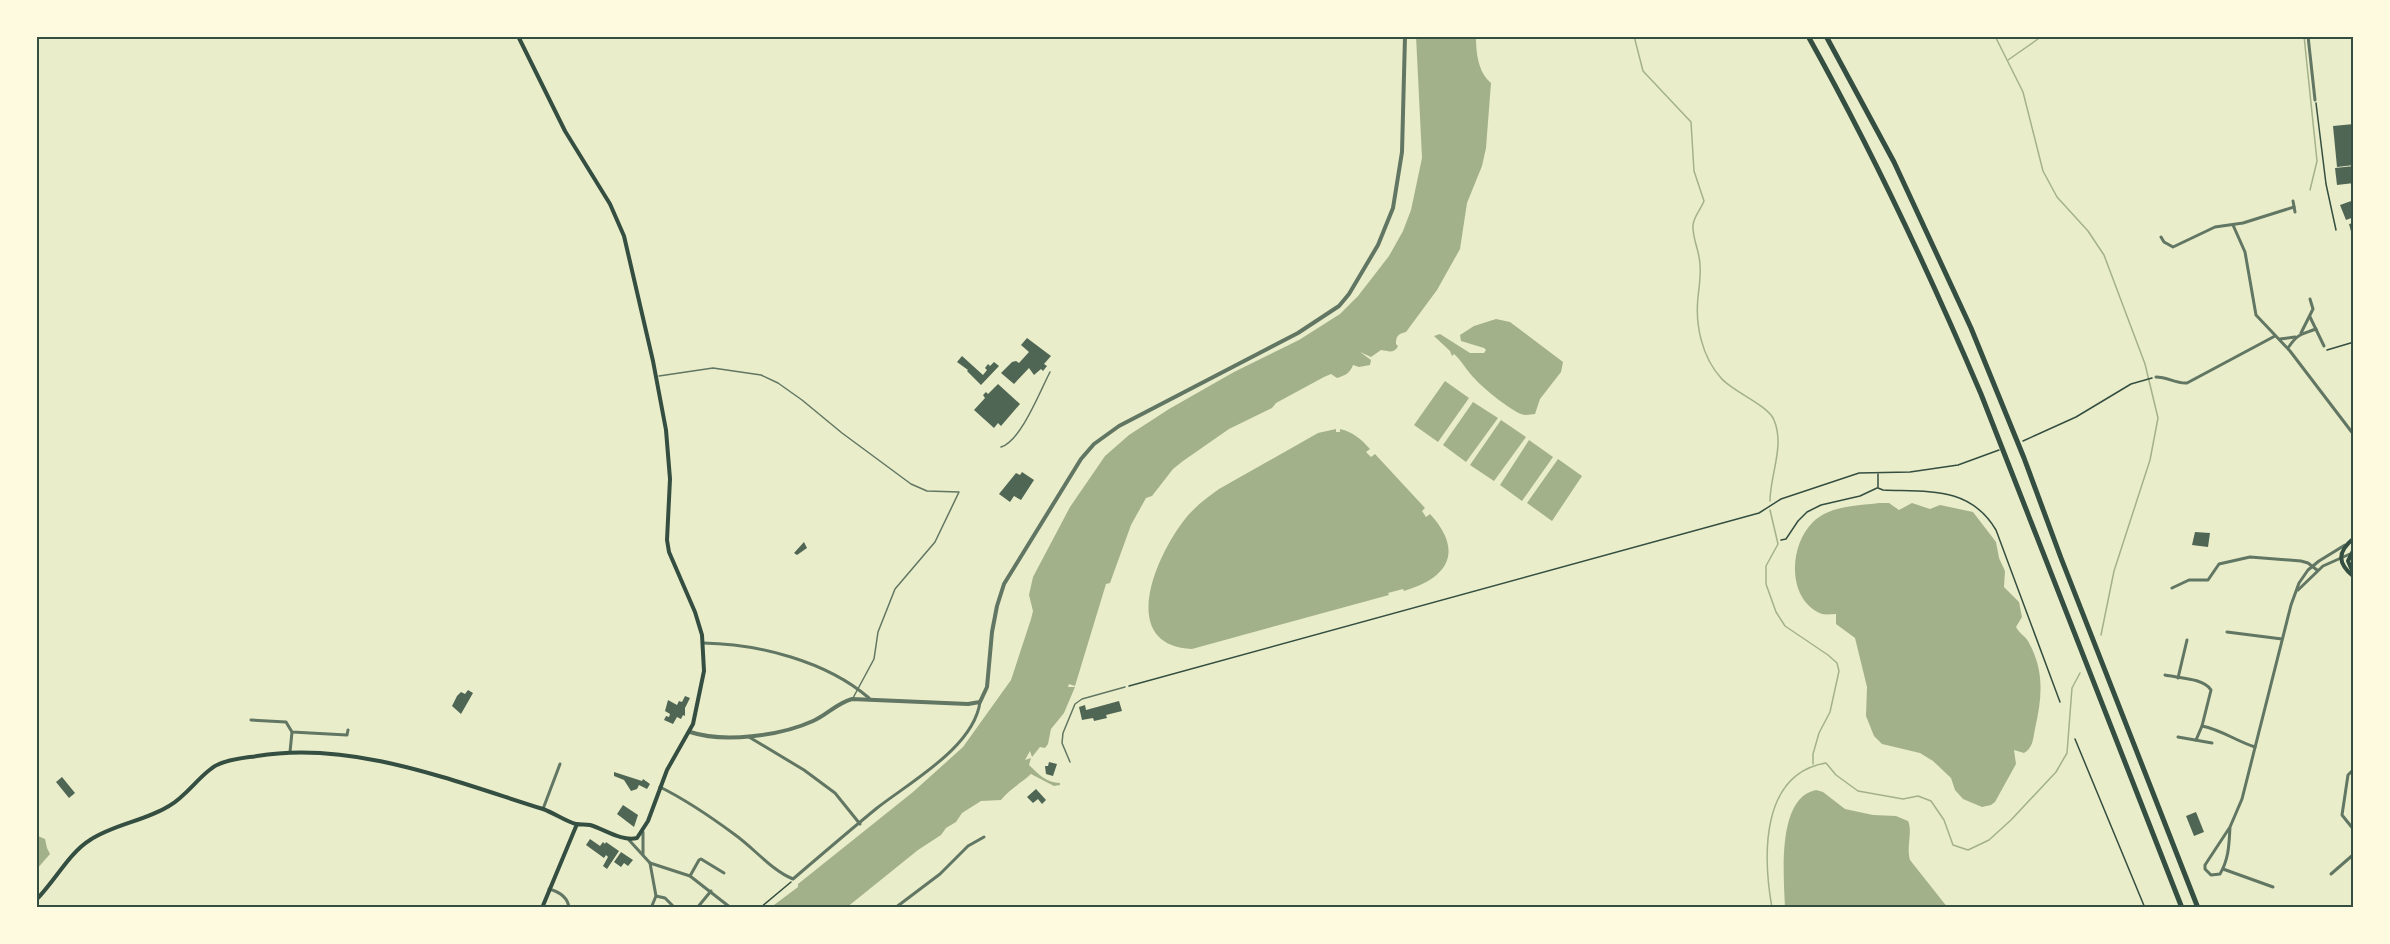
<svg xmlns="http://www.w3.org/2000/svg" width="2390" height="944" viewBox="0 0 2390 944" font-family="Cabin,sans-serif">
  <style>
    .water { fill: #a3b18a }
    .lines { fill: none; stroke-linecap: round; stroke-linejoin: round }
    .stream { stroke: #a3b18a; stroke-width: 1.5 }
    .building { fill: #4f6655 }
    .path { stroke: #344e41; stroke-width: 1.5 }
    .service { stroke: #617663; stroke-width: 1.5 }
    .minor { stroke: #617663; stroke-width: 3 }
    .tertiary { stroke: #617663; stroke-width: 4 }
    .secondary { stroke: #344e41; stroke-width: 4 }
    .motorway { stroke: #344e41; stroke-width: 5 }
    .neatline { fill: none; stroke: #344e41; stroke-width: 2 }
  </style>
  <rect width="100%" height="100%" fill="#e9edc9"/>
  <!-- water -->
  <g class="water">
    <path d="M1416 36H1476C1476 53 1478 72 1491 83L1486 148 1482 166 1467 203 1460 249 1437 290 1406 332C1398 334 1396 336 1396 344L1398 346C1394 354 1389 351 1381 350L1371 357 1360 352 1371 360 1370 365 1359 367 1353 365C1350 373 1346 375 1337 378L1331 374 1324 377 1276 403 1272 408 1229 429 1183 461 1173 469 1152 496 1146 498 1131 525 1110 583 1106 584 1075 686 1069 684 1068 687H1075L1064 713 1051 729 1048 744 1045 748 1040 747 1032 757 1030 751 1025 760 1031 758 1029 765C1038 774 1047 783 1060 783V785L1054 786 1031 774C1021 783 1010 789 1001 800L981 801 962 813 956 822 946 828 941 835 918 850 846 908H770L798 887V884L913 792 963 747 1011 680 1031 619 1033 611 1029 595 1033 577 1070 507 1105 456 1129 435 1169 409 1234 372 1299 340 1340 314 1358 296 1389 256 1403 231 1411 210 1422 158Z"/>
    <path d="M1496 319 1510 322 1563 362 1561 372 1540 399 1535 414C1531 414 1526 416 1521 414 1509 409 1484 389 1475 379 1467 371 1462 361 1454 354L1452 356 1450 351 1434 336 1440 334 1470 353H1484L1486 350 1484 348 1461 341 1460 335 1474 326Z"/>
    <path d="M1445 381 1469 398 1438 442 1414 425Z"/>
    <path d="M1473 402 1498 418 1466 462 1443 445Z"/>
    <path d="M1501 420 1526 437 1494 481 1470 465Z"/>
    <path d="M1336 429V432H1340V429C1353 432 1361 439 1370 449L1366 452 1371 457 1375 454 1425 508 1422 511 1426 517 1430 514C1464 551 1449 578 1404 591L1403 589 1388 593 1389 595 1192 649C1118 645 1155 559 1182 523 1192 509 1205 499 1219 489L1318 433Z"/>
    <path d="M1529 440 1553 457 1522 501 1500 485Z"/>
    <path d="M1558 459 1582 476 1552 521 1527 503Z"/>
    <path d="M1879 503H1889L1899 510 1912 503 1930 509 1940 505 1973 512 1996 542 1999 558 2005 571 2004 587 2019 602 2022 617 2016 627C2019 633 2025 636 2028 641 2045 671 2042 697 2035 729 2033 739 2033 748 2024 753L2014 750 2016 764 1995 802 1991 805 1982 807 1963 799 1955 790 1951 778 1933 761 1920 753 1882 744 1874 736 1866 716 1867 687 1855 638 1836 624V614C1831 614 1826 615 1822 614 1786 600 1789 545 1813 522 1831 505 1857 506 1879 503Z"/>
    <path d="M1816 790 1823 792 1845 809 1873 815 1896 816 1908 821C1913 831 1906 847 1910 860L1948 908H1785C1784 877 1776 798 1816 790Z"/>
    <path d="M38 836 45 839 47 848 50 854 36 870V840Z"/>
  </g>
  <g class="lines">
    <!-- stream -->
    <g class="stream">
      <path d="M1634 36 1643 71 1691 122 1694 171 1704 201C1701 209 1694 216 1693 225 1692 238 1700 252 1700 265 1701 276 1699 287 1698 297 1695 325 1702 357 1721 378 1733 392 1768 405 1774 420 1785 446 1770 475 1770 501"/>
      <path d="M1995 36 2023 92 2043 171 2057 197 2088 231 2104 255 2145 364 2158 418 2150 460 2114 571 2101 635"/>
      <path d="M2304 36 2317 161 2310 190"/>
      <path d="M2008 60 2038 39"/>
      <path d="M1770 510 1778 544 1766 566V584L1776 612 1785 626 1828 655 1837 663 1839 671 1830 712 1819 733 1813 754V764"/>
      <path d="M1772 908C1763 857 1760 774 1826 763L1836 775 1858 791 1903 799 1918 796 1931 801 1944 820 1953 845 1968 850 1989 840 2011 820 2056 772 2067 753 2072 688 2080 673"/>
    </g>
  </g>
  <!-- building -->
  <g class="building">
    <path d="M2354 124V165L2337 167 2333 126Z"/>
    <path d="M2354 166V183L2337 185 2335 168Z"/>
    <path d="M2354 200V217L2346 220 2340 205Z"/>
    <path d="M2354 223V239H2353L2349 224Z"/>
    <path d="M1027 338 1051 356 1044 364 1047 366 1043 371 1041 369 1034 375 1029 368 1014 384 1001 373 1012 362 1016 361 1019 363 1029 352 1021 345Z"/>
    <path d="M962 356 983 375 987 370 985 368 988 364 990 366 994 362 999 366 981 385 967 371 968 370 957 362Z"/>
    <path d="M998 384 1020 404 1001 426 998 423 994 428 974 410 985 398 983 395 986 392 988 394Z"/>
    <path d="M1022 472 1034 480 1021 500 1014 496 1010 502 999 494 1016 473 1020 475Z"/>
    <path d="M2195 532 2210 533 2208 547 2192 545Z"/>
    <path d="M804 542 807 548 797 555 794 553Z"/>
    <path d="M468 690 473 693 461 714 452 706 457 696 461 692 465 694Z"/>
    <path d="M685 696 690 698 685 708V716L683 715 681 719 677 717 673 724 664 720 666 716 669 717 670 714 665 711 668 700 677 705 679 701 682 702Z"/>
    <path d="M1119 701 1122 711 1106 715 1107 718 1094 721 1093 718 1082 720 1079 707 1085 705 1086 710Z"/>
    <path d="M1049 762 1057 764 1053 776 1046 774 1045 766H1048Z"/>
    <path d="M614 772 642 781 643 779 650 784 647 789 639 785 637 789 631 791 624 780 614 776Z"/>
    <path d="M62 777 75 793 69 798 56 782Z"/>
    <path d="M1036 789 1046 800 1042 804 1038 799 1033 803 1027 797Z"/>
    <path d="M623 805 638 815 634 827 617 814Z"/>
    <path d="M2196 812 2204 832 2194 836 2186 816Z"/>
    <path d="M590 839 600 846 603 842 605 844 606 842 619 851 607 869 603 866 608 857 606 855 604 858 586 845Z"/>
    <path d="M621 852 633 860 628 866 624 863 621 867 614 862Z"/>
  </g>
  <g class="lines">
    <!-- path -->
    <g class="path">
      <path d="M2316 103 2326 184 2336 230"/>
      <path d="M2327 350 2354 342"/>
      <path d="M2023 441 2076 417 2131 384 2152 378"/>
      <path d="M1878 474V488L1883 490C1928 492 1970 486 1996 530L2060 702"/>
      <path d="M1781 540 1786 539 1798 521 1807 512 1821 505 1860 496 1877 488"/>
      <path d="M1129 686 1759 513 1781 499 1859 473 1910 472 1958 465 1999 450"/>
      <path d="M2075 739 2145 908"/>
      <path d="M760 908 791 882"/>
    </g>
    <!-- service -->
    <g class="service">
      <path d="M659 376 713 368 761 375 778 383 802 400 842 433 911 484 927 491 959 492 935 542 895 589 878 632 874 659 853 698"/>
      <path d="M1001 447C1021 441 1040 391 1050 372"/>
      <path d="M1070 762 1062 743 1063 733 1075 704 1082 699 1125 687"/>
    </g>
    <!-- minor -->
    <g class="minor">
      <path d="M2308 36 2315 100"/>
      <path d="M2293 201 2295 212"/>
      <path d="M2233 225 2245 252 2256 315 2290 351 2354 435"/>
      <path d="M2161 237 2164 242 2173 247 2215 227 2243 223 2294 207"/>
      <path d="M2310 317 2324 346"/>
      <path d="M2301 333 2313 309 2310 299"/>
      <path d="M2280 339 2295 337"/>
      <path d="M2288 348C2298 333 2301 335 2316 329"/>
      <path d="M2156 377C2168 377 2176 384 2187 383L2275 336"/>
      <path d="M2172 588 2189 580H2208L2219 564 2250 557 2301 561 2308 563 2317 570"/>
      <path d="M2298 590 2323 566 2350 554"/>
      <path d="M2227 632 2282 639"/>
      <path d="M703 643C759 644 826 661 869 698"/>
      <path d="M2165 675C2178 678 2204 678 2211 690L2202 726 2196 740"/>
      <path d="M2178 678 2187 640"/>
      <path d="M251 720 286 722 292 732 347 735 348 730"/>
      <path d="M2202 726C2222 730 2236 741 2255 747"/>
      <path d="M749 737 804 770 835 793 860 824"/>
      <path d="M2178 737 2212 743"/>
      <path d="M290 752 292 732"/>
      <path d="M2354 769 2348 775 2342 815 2354 830"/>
      <path d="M660 787C686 800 711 817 734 834 754 848 771 870 793 879 821 855 849 831 877 808 910 782 974 747 980 702"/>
      <path d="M543 809 560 764"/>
      <path d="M2230 827C2229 844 2229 859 2220 874L2211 875 2205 869V865L2230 827 2242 799 2291 605 2299 583 2308 570 2319 561 2345 545"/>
      <path d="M643 832V854"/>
      <path d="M629 840 650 863 690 876 731 908"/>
      <path d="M650 863 656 896 665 898 675 908"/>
      <path d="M2223 869 2273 887"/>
      <path d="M2331 874 2354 854"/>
      <path d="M690 876 699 860 701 859 724 873"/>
      <path d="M549 889C560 892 568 897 569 908"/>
      <path d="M651 908 656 896"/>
      <path d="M697 908 711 891"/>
      <path d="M895 908 940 874 968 846 984 837"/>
    </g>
    <!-- tertiary -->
    <path class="tertiary" d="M690 732C724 743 780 736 813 721 827 715 837 703 852 699L968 704 980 702 987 687 992 632 997 606 1004 584 1081 459 1094 444 1119 426 1298 333 1339 306 1349 294 1378 245 1393 208 1402 152 1405 36"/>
    <!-- secondary -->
    <g class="secondary">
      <path d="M2354 538C2337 552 2337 563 2354 577"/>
      <path d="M2354 575 2348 561 2354 549"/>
      <path d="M36 900C55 881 69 853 90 840 114 824 145 821 169 806 187 796 202 772 217 765 229 759 244 758 257 756 352 740 453 781 543 809 554 813 567 822 576 824 581 825 585 824 590 825 604 829 622 842 637 838L648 821 667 770 693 724 704 671 702 635 695 612 669 552 667 540 670 479 666 430 653 361 624 236 610 204 565 131 518 36"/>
      <path d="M542 908 577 824"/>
    </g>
    <!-- motorway -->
    <g class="motorway">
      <path d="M1808 36C1873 152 1929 272 1981 394L2182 908"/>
      <path d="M1826 36 1894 162 1971 328 2024 458 2061 558 2198 908"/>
    </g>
  </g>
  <!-- border -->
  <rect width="2390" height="944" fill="none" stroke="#fefae0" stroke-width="75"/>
  <rect x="38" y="38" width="2314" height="868" class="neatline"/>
</svg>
